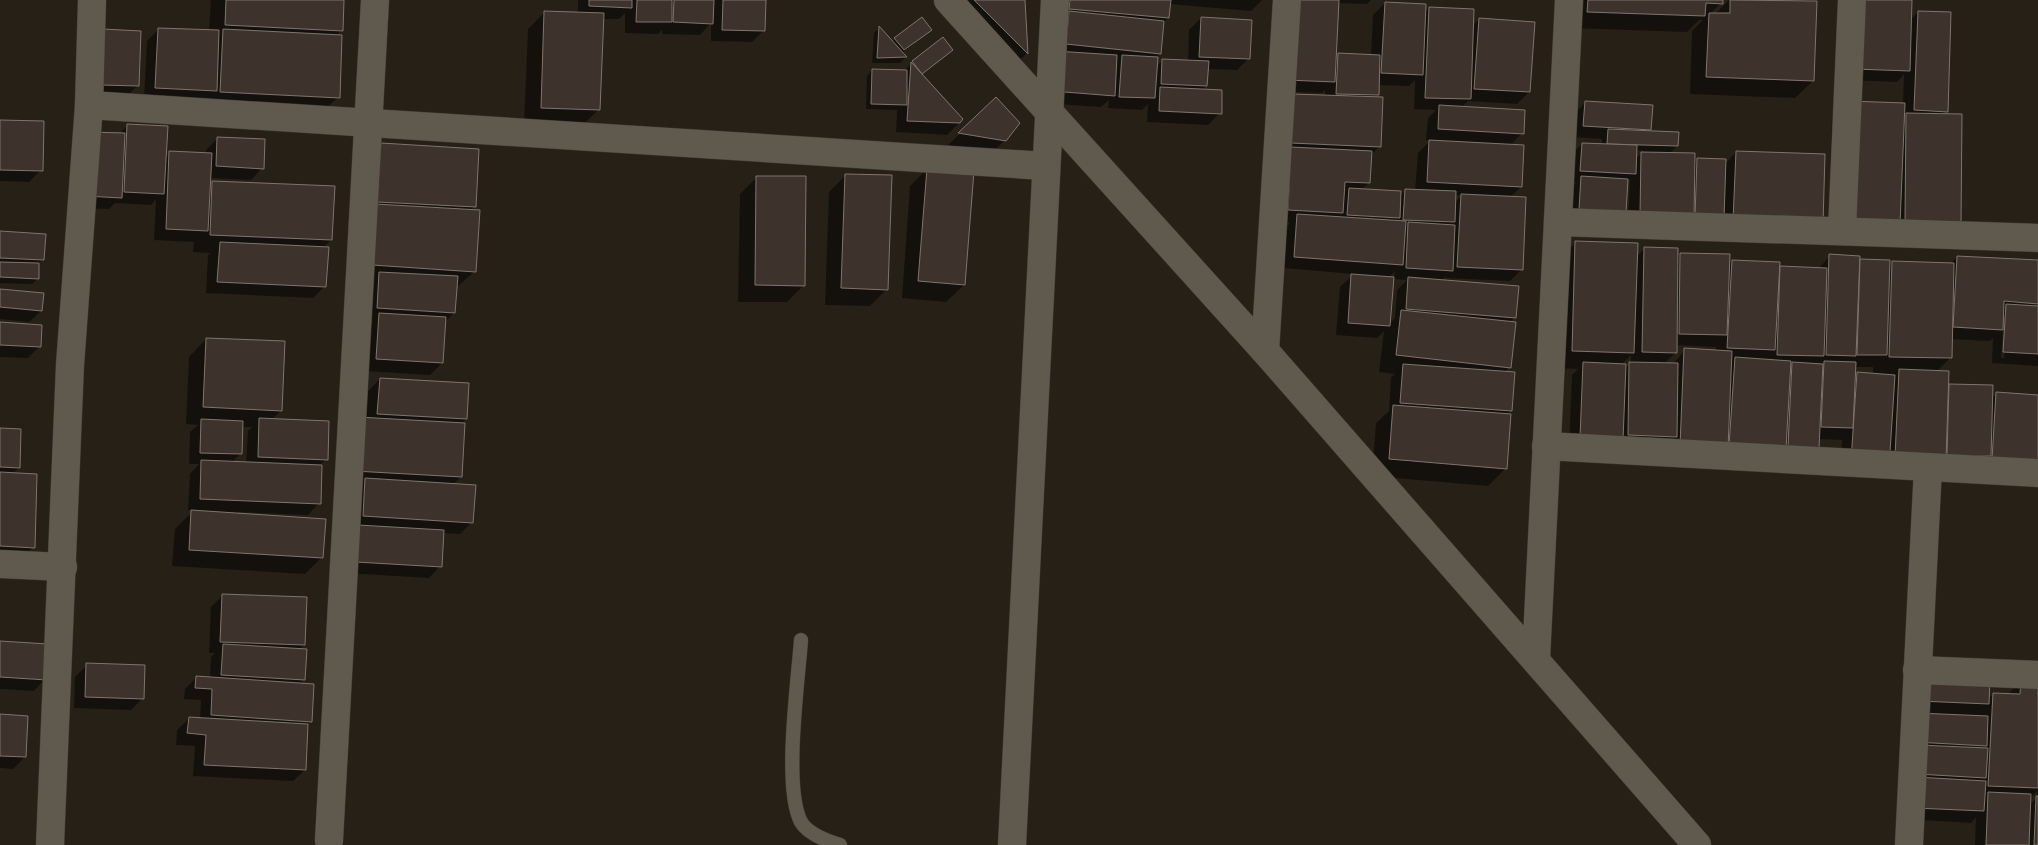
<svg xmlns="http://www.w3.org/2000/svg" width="2038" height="845" viewBox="0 0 2038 845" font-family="'Times New Roman',serif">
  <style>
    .shadow { fill: #0007; fill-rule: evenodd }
    .building { fill: #3d332c; stroke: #80756c }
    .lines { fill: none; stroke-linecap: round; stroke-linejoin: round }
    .lane-casing { stroke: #3e3a33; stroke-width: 15 }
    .street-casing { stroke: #3e3a33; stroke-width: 29 }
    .lane { stroke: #60594e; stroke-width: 14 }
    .street { stroke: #60594e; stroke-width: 28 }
  </style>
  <rect width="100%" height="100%" fill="#262017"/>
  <!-- shadow -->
  <g class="shadow">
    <path d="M211 0H343L342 30 336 36 338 97 321 114 144 99 147 41 159 29 209 31Z"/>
    <path d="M578 0H765L763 31 752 42 711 41V23L700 35 662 34V30L658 34 625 33V13L619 19H602L599 109 582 126 524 124 528 29 545 12 578 13Z"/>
    <path d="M940 0H1024L1027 53 1010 70Z"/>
    <path d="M1060 0H1262L1251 11 1169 4 1168 18 1163 23 1156 67 1162 61 1188 62 1189 30 1201 18 1248 59 1237 70 1207 69 1206 86 1202 90 1220 113 1208 125 1147 122 1148 104 1142 110 1108 108 1109 100 1101 107 1041 103Z"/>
    <path d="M1280 0H1371L1367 4 1338 3 1335 58 1338 55 1371 56 1373 15 1385 3 1424 13 1429 8 1473 26 1479 19 1529 92 1517 104 1468 101 1461 108 1522 133 1510 146 1521 187 1509 198 1522 269 1510 281 1446 278V276L1441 281 1515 317 1509 323V367L1504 373 1511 411 1507 415 1505 469 1488 486 1372 476 1376 423 1389 411 1391 377 1395 374 1379 372 1384 331 1377 338 1336 335 1340 287 1354 274 1283 268 1286 227 1290 223 1277 222 1279 155 1325 96V90L1322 93 1275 91ZM1415 80 1414 109 1436 110 1428 118 1426 140 1430 141 1418 153 1415 191 1405 190 1400 196 1361 190 1369 183 1370 156 1380 146 1374 98 1378 94V85L1409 86ZM1455 195 1461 196 1455 202ZM1395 271 1394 279 1388 278ZM1392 279 1407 280 1397 290 1395 318 1389 324Z"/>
    <path d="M1572 0H1721V3L1710 14H1715L1729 0H1815L1813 81 1795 98 1690 94 1692 31 1703 20H1699L1687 32 1571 28Z"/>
    <path d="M1910 0V20L1918 12 1946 111 1942 115 1943 240 1828 239 1832 119 1849 102 1903 104 1904 74 1897 82 1843 80Z"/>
    <path d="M879 28 892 42 895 39 931 30 902 53 906 57 900 63H872L874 33Z"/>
    <path d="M140 32 138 85 126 97 89 96Z"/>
    <path d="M952 50 921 75 959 123 947 135 896 132 897 110 866 109 867 76 872 70 904 71 913 62Z"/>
    <path d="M996 99 1005 140 993 152 948 145Z"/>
    <path d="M1586 102 1650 130 1648 132 1677 146 1669 154 1694 163 1698 159 1725 164 1736 152 1822 223 1628 227 1630 179 1568 221 1570 189 1576 183H1569L1570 156 1582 144 1602 145V139L1572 137 1574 114ZM1636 150 1644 151 1635 159Z"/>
    <path d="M0 121 41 170 29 182 0 181Z"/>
    <path d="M128 125 165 158 170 152 206 154V150L218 138 262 168 251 180 209 178V186L213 182 331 240 323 248 325 286 313 298 206 293 208 255 211 253 193 252 194 242 154 240 156 199 151 205 115 203 109 209 75 208 119 134Z"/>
    <path d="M381 144 474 207 470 211 475 271 456 288 454 313 444 323 442 363 430 375 365 371 368 326 373 320H366L364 161Z"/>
    <path d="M927 169 964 285 946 302 902 298 910 186Z"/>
    <path d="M846 175 887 289 870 306 825 305 829 192Z"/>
    <path d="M757 177 804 285 787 302H738L740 194Z"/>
    <path d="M0 232 43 259 38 264V278L32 284 0 283Z"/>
    <path d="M1576 242 1636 257 1644 249 1677 257 1680 254 1728 265 1732 261 1778 267 1818 269 1830 256 1889 261 1888 266 1892 262 1950 264 1957 257 2038 261V366L1992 363 1993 338 1990 341 1951 339 1950 358 1936 372 1947 385 1992 387 1991 398 1996 394 2038 396V468L1840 472 1842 440 1818 439 1817 447 1569 449 1572 375 1578 369 1555 368 1559 260ZM2004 316H2006L2004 358H2001ZM1676 345 1716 347V351L1685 350 1673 364H1664L1676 352ZM1631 355V363L1625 368 1621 365ZM1855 367H1873V375L1857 374 1854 377Z"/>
    <path d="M0 290 41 311 29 322 0 319Z"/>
    <path d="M0 324 40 346 28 358 0 357Z"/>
    <path d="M206 339 281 411 271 420 326 459 319 466V503L308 515 238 512V515L322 557 305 574 172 566 175 529 193 511 188 510 190 474 199 464H189L190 432 198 425 186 424 189 357ZM242 427H252L248 431 246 464 231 463 240 454Z"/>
    <path d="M380 379 466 419 461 424V477L453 484 472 522 460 534 442 533 440 566 429 578 344 573 366 419 368 391Z"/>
    <path d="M0 429 19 468 12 474 33 547 22 559 0 558Z"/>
    <path d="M223 595 304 645 299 650 304 679 300 684 310 721 307 725 305 770 293 781 193 776 195 746 176 745 177 730 189 719H200L201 700 184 699 185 689 197 677 210 678 211 657 215 653H209L211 607Z"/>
    <path d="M0 643 45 679 34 691 0 689Z"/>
    <path d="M87 665 143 698 131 710 74 708 75 677Z"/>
    <path d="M2021 681H2038V790L2030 798V804L2038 797V845H1975L1976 817 1971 823 1903 819 1909 689 1988 700 1993 694 2007 695Z"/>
    <path d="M0 716 25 757 13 769 0 768Z"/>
  </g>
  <!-- building -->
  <g class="building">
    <path d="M226 0H344L343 31 225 25Z"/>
    <path d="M589 0H632V8L589 6Z"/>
    <path d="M637 0H672V22H636Z"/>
    <path d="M674 0H714L713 24 673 22Z"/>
    <path d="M723 0H766L765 31 722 30Z"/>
    <path d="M974 0H1025L1028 54Z"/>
    <path d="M1070 0H1171L1169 18 1069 9Z"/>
    <path d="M1291 0H1339L1335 82 1286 80Z"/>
    <path d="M1588 0H1723V4L1706 3 1705 16 1587 12Z"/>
    <path d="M1730 0 1817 1 1814 81 1706 77 1709 13H1730Z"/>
    <path d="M1856 0H1912L1910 71 1854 69Z"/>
    <path d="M1385 2 1426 4 1423 75 1381 73Z"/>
    <path d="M1429 7 1474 9 1471 99 1425 98Z"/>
    <path d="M544 11 604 13 600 110 541 108Z"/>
    <path d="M1069 11 1164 21 1161 54 1066 44Z"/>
    <path d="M1918 11 1951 12 1948 112 1914 110Z"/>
    <path d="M922 17 932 30 904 50 894 38Z"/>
    <path d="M1201 17 1252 20 1250 59 1199 57Z"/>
    <path d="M1479 18 1535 22 1530 92 1474 89Z"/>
    <path d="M879 26 907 57 877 58Z"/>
    <path d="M158 28 219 30 217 91 155 88Z"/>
    <path d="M103 29 141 31 139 86 101 85Z"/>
    <path d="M223 29 342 35 340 98 220 92Z"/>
    <path d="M943 37 953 50 922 74 912 61Z"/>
    <path d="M1055 51 1117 55 1115 96 1052 91Z"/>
    <path d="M1338 53 1380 55 1379 95 1336 94Z"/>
    <path d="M1122 55 1158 57 1155 98 1119 97Z"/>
    <path d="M1162 59 1209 61 1207 86 1161 84Z"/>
    <path d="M911 62 963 119 960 123 907 121Z"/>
    <path d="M872 69 907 70V105L871 104Z"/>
    <path d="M1160 87 1222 90V114L1159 111Z"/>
    <path d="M1292 94 1383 97 1381 147 1291 143Z"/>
    <path d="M996 97 1020 123 1006 141 958 133Z"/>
    <path d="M1585 101 1653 105 1651 130 1583 126Z"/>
    <path d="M1849 101 1905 103 1900 224 1844 222Z"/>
    <path d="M1439 105 1525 110 1524 134 1438 129Z"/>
    <path d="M1906 113 1962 114 1961 223 1905 222Z"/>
    <path d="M0 120 44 121 43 171 0 170Z"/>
    <path d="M127 124 168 126 164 194 124 192Z"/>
    <path d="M1608 129 1679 132 1678 146 1607 144Z"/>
    <path d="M89 132 125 133 122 198 86 196Z"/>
    <path d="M217 137 265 139 264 169 216 166Z"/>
    <path d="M1429 140 1524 145 1522 187 1427 182Z"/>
    <path d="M381 143 479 149 476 207 377 202Z"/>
    <path d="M1582 143 1637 145 1636 174 1580 171Z"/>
    <path d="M1291 147 1372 151 1370 183 1345 182 1343 213 1288 210Z"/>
    <path d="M169 151 212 153 208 231 166 229Z"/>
    <path d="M1736 151 1825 154 1823 224 1733 220Z"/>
    <path d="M1641 152 1695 153 1694 218 1640 216Z"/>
    <path d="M1697 158 1726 159 1724 218 1695 217Z"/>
    <path d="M927 168 974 171 965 285 918 281Z"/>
    <path d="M845 174 892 175 888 290 841 288Z"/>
    <path d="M756 176H806L805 286 755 285Z"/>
    <path d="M1581 176 1628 179 1626 212 1579 209Z"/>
    <path d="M212 181 335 186 332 240 210 235Z"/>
    <path d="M1349 188 1401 191 1400 218 1347 215Z"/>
    <path d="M1405 189 1456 191 1455 222 1403 220Z"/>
    <path d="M1461 194 1526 197 1523 270 1457 267Z"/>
    <path d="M375 204 480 210 476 272 372 265Z"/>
    <path d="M1297 214 1406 221 1403 265 1294 257Z"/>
    <path d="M1408 222 1455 225 1453 271 1406 268Z"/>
    <path d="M0 231 46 234 44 260 0 258Z"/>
    <path d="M1575 241 1638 243 1634 353 1572 351Z"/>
    <path d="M220 242 329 247 326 287 217 282Z"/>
    <path d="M1644 247 1678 248 1677 353 1642 352Z"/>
    <path d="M1680 253 1730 254 1727 335 1679 334Z"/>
    <path d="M1829 254 1860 256 1856 356 1826 355Z"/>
    <path d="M1957 256 2038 260V304L2004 301 2003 330 1953 327Z"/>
    <path d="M1860 259 1890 260 1887 355H1857Z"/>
    <path d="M1732 260 1780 262 1775 350 1727 348Z"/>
    <path d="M1892 261 1954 263 1952 358 1889 357Z"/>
    <path d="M0 262 39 263V279L0 277Z"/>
    <path d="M1780 266 1827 268 1824 356 1777 355Z"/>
    <path d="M379 272 458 276 455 313 377 308Z"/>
    <path d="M1351 274 1394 277 1390 326 1348 323Z"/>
    <path d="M1408 277 1519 286 1516 318 1406 309Z"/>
    <path d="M0 289 44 293 42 311 0 307Z"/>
    <path d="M2006 304 2038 306V354L2003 352Z"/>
    <path d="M1401 310 1516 322 1511 368 1396 355Z"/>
    <path d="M379 313 446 317 443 363 376 359Z"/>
    <path d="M0 322 42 325 41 347 0 345Z"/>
    <path d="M206 338 285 341 282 411 203 407Z"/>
    <path d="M1684 348 1732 351 1728 448 1680 446Z"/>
    <path d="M1735 357 1791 361 1786 449 1729 446Z"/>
    <path d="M1824 361 1856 362 1853 428 1821 427Z"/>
    <path d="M1583 362 1626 364 1623 440 1580 438Z"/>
    <path d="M1629 362 1678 363 1677 437 1628 435Z"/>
    <path d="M1792 362 1823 364 1819 448 1788 446Z"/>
    <path d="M1403 364 1515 372 1512 411 1400 403Z"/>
    <path d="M1899 369 1949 371 1946 459 1895 457Z"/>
    <path d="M1857 372 1895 375 1890 452 1851 461Z"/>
    <path d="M380 378 469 383 467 419 377 414Z"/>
    <path d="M1949 384 1993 385 1991 456 1947 455Z"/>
    <path d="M1996 392 2038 395V461L1992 459Z"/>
    <path d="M1393 405 1511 414 1507 469 1389 459Z"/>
    <path d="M358 417 465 423 462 477 354 471Z"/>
    <path d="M259 418 329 421 328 460 258 457Z"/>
    <path d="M201 419 243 421 242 454 200 453Z"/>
    <path d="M0 428 21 429 20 468 0 467Z"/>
    <path d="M201 460 322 465 321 504 200 499Z"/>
    <path d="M0 472 37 474 35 548 0 546Z"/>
    <path d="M365 478 476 485 473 523 363 516Z"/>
    <path d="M191 510 326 519 323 558 189 550Z"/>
    <path d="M358 525 444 530 442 567 356 562Z"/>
    <path d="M222 594 307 597 305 645 220 642Z"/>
    <path d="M0 641 48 644 47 680 0 677Z"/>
    <path d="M223 644 307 649 305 680 221 675Z"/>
    <path d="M86 663 145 665 144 699 85 697Z"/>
    <path d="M1920 675 1990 678 1989 704 1919 701Z"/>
    <path d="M196 676 314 684 312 722 211 715 212 689 195 688Z"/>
    <path d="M2021 680H2038V788L1988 786 1993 693 2020 694Z"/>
    <path d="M1917 713 1988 716 1987 746 1915 742Z"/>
    <path d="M0 714 28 716 26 757 0 756Z"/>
    <path d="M189 717 308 724 306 770 204 765 206 735 187 733Z"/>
    <path d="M1918 745 1988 748 1986 778 1917 774Z"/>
    <path d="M1916 777 1986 781 1984 811 1914 808Z"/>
    <path d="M1988 792 2031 794 2029 845H1986Z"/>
    <path d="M2036 796H2038V845H2034Z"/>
  </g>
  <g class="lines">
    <defs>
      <path id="lane" d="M801 640C798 682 783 788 801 822 808 834 827 841 840 845"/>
      <g id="street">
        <path d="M948 0 1265 351 1697 845"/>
        <path d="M89 105 1045 166"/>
        <path d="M1558 222 2038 238"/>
        <path d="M1842 231 1852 0"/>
        <path d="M1265 351 1287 0"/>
        <path d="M1546 446 2038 473"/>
        <path d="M0 564 63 567"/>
        <path d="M1536 659 1569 0"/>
        <path d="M1917 670 2038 675"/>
        <path d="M329 840 375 0"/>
        <path d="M50 845 70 365 89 105 92 0"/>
        <path d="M1012 845 1055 0"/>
        <path d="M1909 845 1928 467"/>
      </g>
    </defs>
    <!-- lane casing -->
    <use href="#lane" class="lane-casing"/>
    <!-- street casing -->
    <use href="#street" class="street-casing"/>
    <!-- lane -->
    <use href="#lane" class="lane"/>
    <!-- street -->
    <use href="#street" class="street"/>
  </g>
</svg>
